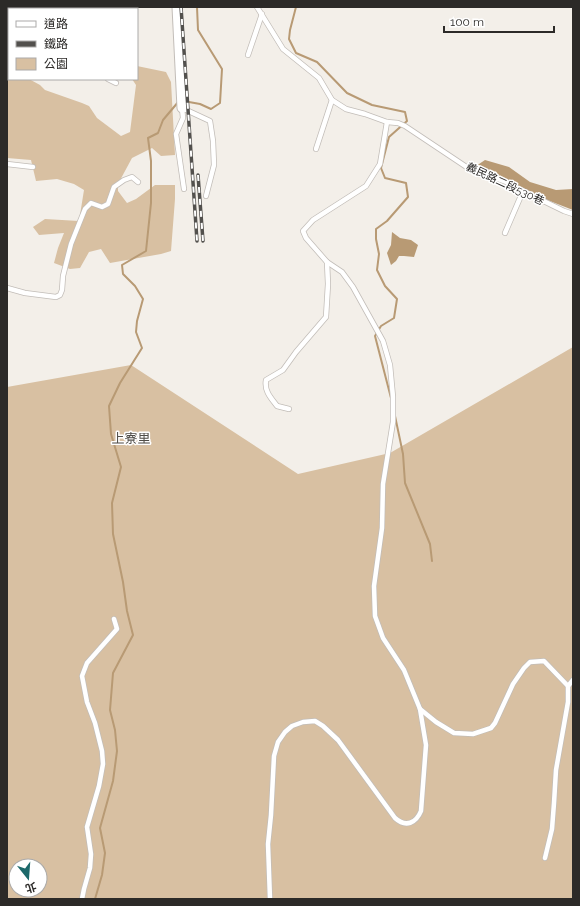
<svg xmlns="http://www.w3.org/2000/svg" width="580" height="906" viewBox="0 0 580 906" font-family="Raleway,'Noto Sans TC',sans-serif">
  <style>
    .green { fill: #d8c0a2; fill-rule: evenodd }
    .water { fill: #b89a74 }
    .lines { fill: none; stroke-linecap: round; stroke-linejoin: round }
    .stream { stroke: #b89a74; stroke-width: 2 }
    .lane-casing { stroke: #c2bdb8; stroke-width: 6 }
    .street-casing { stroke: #c2bdb8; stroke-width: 11 }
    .lane { stroke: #fff; stroke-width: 4.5 }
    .street { stroke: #fff; stroke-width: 9 }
    .rail-casing { stroke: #52504d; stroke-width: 3.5 }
    .rail { stroke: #fff; stroke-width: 2; stroke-dasharray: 6; stroke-linecap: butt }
    .labels { text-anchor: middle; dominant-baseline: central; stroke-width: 3; stroke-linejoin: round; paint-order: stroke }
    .street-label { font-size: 11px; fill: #2c2a28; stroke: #fff }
    .quarter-label { font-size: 13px; fill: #504d48; stroke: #fff }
  </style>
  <rect width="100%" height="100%" fill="#f3efe9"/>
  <!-- green -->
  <g class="green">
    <path d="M137 66 166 72 171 82 175 155 161 156 152 148 132 158 118 184V191L127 203 136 199 155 185H175V199L171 251 161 254 110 263 101 249 89 252 80 268 70 269 54 263 58 248 64 233 39 235 33 227 45 219 79 221 84 190 74 184 57 179 36 181 31 160 7 158V67L9 68V79H29L40 85 45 90 82 103 89 106 97 118 121 136 130 132 136 85 132 79H137Z"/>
    <path d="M573 347V899H7V387L131 365 298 474 390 453ZM16 866H40V890H16Z"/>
  </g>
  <!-- water -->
  <g class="water">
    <path d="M485 160 509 167 530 182 556 190 573 189V210L542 198 497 175 476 166Z"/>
    <path d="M392 232 400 238 411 240 418 245 414 257 404 256H399L396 261 391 265 387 253 391 245Z"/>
  </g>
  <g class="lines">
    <!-- stream -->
    <g class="stream">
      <path d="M296 7 290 30 289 39 296 53 317 62 347 93 372 105 405 112 407 121 389 137 381 168 385 178 406 183 408 197 387 221 376 229V239L379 254 377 270 385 286 397 299 394 318 381 326 375 336 391 398"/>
      <path d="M189 102 200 104 211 109 220 103 222 69 198 30 197 7"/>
      <path d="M395 416 403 454 405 483 430 544 432 561"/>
      <path d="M95 899 102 875 105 853 100 828 113 781 117 751 115 730 110 710 113 673 133 635 127 611 123 582 113 534 112 503 121 467 111 434 109 406 120 383 142 348 136 332 137 321 143 299 135 286 123 274 122 265 146 251 151 203V161L148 138 158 133 163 120 179 101"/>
    </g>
    <defs>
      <g id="lane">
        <path d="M257 7 283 49 319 78 332 100 346 109 365 114 387 122 398 123 405 126 468 168 506 182 521 190 564 211 573 214"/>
        <path d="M99 9 100 7"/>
        <path d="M7 31H9"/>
        <path d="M248 55 262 14"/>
        <path d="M108 79 116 83"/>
        <path d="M316 149 332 100"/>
        <path d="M7 164 33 167"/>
        <path d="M184 189 176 134 183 118 182 108 210 121 213 141 214 165 206 196"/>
        <path d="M505 233 523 191"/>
        <path d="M7 288 25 293 56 297 60 295 62 290 63 276 71 244 85 209 91 203 102 207 108 204 114 187 124 180 132 177 138 182"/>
        <path d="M289 409 277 406C271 398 264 391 266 380L283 370 296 352 326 317 328 284 327 262 306 238 303 231 313 220 366 186 380 164 387 122"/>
        <path d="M568 686 573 680"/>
        <path d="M420 709 436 722 454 733 473 734 491 728 495 723 513 684 524 668 530 662 544 661 568 686V702L556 770 554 803 552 829 545 858"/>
        <path d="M82 899 84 889 90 868 91 854 87 827 99 786 103 764 102 751 95 723 87 702 82 676 87 663 117 629 114 619"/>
        <path d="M270 899 268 844 271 815 274 756 278 742 285 732 292 726 303 722 315 721 323 726 338 740 395 818C406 828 416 823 421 811L426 745 420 709 404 670 383 638 375 616 374 586 382 528 383 484 393 422V397L390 365 383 341 353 287 342 272 327 262"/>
      </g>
      <path id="street" d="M177 7 182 108"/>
    </defs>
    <!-- lane casing -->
    <use href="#lane" class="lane-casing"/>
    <!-- street casing -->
    <use href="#street" class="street-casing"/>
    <!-- lane -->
    <use href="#lane" class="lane"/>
    <!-- street -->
    <use href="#street" class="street"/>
    <defs>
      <g id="rail">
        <path d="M181 7 197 241"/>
        <path d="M198 175 203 241"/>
      </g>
    </defs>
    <!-- rail casing -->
    <use href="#rail" class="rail-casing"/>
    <!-- rail -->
    <use href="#rail" class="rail"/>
  </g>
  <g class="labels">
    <!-- street labels -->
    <g class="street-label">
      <text transform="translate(505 184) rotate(25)">義民路二段530巷</text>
    </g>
    <!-- quarter labels -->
    <g class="quarter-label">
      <text x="131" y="438">上寮里</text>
    </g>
  </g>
  <!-- border -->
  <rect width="580" height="906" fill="none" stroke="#2c2a28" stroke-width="16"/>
  <!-- legend -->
  <rect x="8" y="8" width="130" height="72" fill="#ffffff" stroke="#abaaa9"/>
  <rect x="16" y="21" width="20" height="6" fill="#ffffff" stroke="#abaaa9"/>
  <text x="44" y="28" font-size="12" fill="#2c2a28">道路</text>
  <rect x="16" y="41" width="20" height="6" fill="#52504d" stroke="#abaaa9"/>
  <text x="44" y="48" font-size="12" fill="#2c2a28">鐵路</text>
  <rect x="16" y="58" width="20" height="12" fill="#d8c0a2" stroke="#abaaa9"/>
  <text x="44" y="68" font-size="12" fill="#2c2a28">公園</text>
  <!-- north arrow -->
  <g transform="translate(28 878) rotate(163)"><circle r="19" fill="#ffffff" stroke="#abaaa9"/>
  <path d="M0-3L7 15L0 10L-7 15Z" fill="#1c696b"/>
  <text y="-6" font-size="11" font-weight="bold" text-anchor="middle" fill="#2c2a28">北</text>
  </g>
  <!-- scale -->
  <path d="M444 26v6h110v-6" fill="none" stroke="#2c2a28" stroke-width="2"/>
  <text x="450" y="26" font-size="12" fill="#2c2a28" stroke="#ffffff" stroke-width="3" paint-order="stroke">100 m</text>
</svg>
